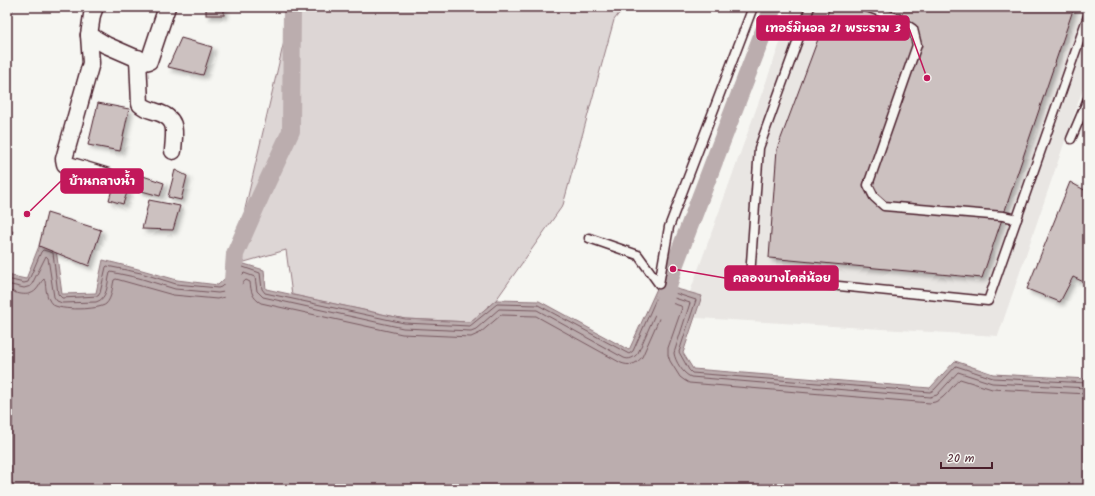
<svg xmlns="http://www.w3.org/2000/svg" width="1095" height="496" viewBox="0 0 1095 496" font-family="Kalam,'Playpen Sans Thai',sans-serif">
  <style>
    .built { fill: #e9e6e3 }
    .green { fill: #ddd6d5; stroke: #947a80 }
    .water { fill: #bbadae; stroke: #8e747a }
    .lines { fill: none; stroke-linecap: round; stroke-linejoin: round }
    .shore { stroke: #77585f; stroke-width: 1 }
    .canal { stroke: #bbadae; stroke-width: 18 }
    .building { fill: #ccc1c0; stroke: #4a1f2b; filter: url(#shadow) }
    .lane-casing { stroke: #4a1f2b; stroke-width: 11 }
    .street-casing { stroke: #4a1f2b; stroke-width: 19 }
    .lane { stroke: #f6f6f2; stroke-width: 8 }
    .street { stroke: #f6f6f2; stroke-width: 16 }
    .leader { fill: none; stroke: #c2185b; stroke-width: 1.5 }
    .callout-dot { fill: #c2185b; stroke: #f6f6f2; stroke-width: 1.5 }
    .callout { fill: #c2185b; stroke: #c2185b; stroke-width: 1.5 }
    .callout-label { font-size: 12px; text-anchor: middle; font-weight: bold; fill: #fff }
  </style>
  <defs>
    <filter id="shadow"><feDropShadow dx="3.5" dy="3.5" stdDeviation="2" flood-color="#0004"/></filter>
  </defs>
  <rect width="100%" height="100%" fill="#f6f6f2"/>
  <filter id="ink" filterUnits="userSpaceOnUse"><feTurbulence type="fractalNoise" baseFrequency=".025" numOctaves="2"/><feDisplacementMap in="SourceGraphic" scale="8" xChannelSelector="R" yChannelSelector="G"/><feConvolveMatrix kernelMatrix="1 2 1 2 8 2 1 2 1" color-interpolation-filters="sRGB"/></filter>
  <g filter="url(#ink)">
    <!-- built -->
    <path class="built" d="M793 7H1088V74L998 336 681 317Z"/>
    <!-- green -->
    <path class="green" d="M292 7H624L614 20 563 205 496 300 470 322 405 319 292 295 286 250 241 263 245 209Z"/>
    <!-- water -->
    <g class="water">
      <path d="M7 231H13L7 259Z"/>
      <path d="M39 246 56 249 62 294 96 293 103 260 142 270 177 280 218 285 241 263 264 270 266 289 405 319 470 322 496 300 539 301 629 350 659 284 702 296 683 353 693 369 930 388 955 361 993 374 1088 379V489H7V275L26 279Z"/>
    </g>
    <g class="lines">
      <!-- shore -->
      <g class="shore">
        <path d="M7 279 24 283 28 282 41 252 43 250 53 253 58 294 62 298 98 296 100 293 106 267 107 266 141 273 176 284 218 288 221 287 243 267 260 273 262 289 265 293 404 323 470 326 497 304 538 305 629 354 633 351 660 290 662 289 696 300 679 352 689 370 692 373 930 392 934 390 956 366 993 378 1088 383"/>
        <path d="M7 284 24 288 31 286 46 256 48 258 54 297 57 301 62 303 96 302C108 299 107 283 110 273L111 272 139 278 175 289 218 293 224 292 244 273 255 277 257 291 263 297 403 328 471 331 476 329 499 309 537 310 624 358C629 360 634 358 638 353L663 296 665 295 690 303 674 353C675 361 683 374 691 377L930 397 937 395 958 372 992 383 1088 388"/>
        <path d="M7 290C16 293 28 298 36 290 40 286 40 282 44 279L45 281C46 288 46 298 52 304 59 311 99 310 106 304 112 298 112 288 114 280L116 279 173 295 217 299 228 296 246 280 250 282C251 291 252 298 261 303L402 334 471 337 480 333 501 315 536 316 621 363C629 366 636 365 642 357L666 303 668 302 681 306 682 308 668 348V355L670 361 680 377 684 380 689 383 930 403C944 402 950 387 960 379L992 389 1088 394"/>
      </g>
      <!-- canal -->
      <g class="canal">
        <path d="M232 294 235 254 261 195 291 131 292 7"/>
        <path d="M662 310 673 269 773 7"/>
      </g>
    </g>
    <!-- building -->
    <g class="building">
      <rect x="206" y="7" width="18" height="8"/>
      <path d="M830 7H1074L982 278 769 258 777 149Z"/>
      <path d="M181 38 212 47 203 75 168 67Z"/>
      <path d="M98 103 129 109 120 151 88 145Z"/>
      <path d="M175 170 187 176 181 200 168 197Z"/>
      <path d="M117 171 132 178 123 204 109 200Z"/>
      <path d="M137 174 164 183 160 196 138 190Z"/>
      <path d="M1070 182 1088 192V284L1073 277 1060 302 1027 289Z"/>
      <path d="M149 200 180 206 173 230 142 229Z"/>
      <path d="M47 213 101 230 89 266 39 246Z"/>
    </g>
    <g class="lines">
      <defs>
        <g id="lane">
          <path d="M810 7 759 148 750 277 988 301 1088 16"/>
          <path d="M867 7 897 18 913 29 917 45 868 185 874 197 884 206 1003 216 1017 219"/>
          <path d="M7 9 8 7"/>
          <path d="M1071 139 1088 99"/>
          <path d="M589 238 638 255 659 284 669 227 753 7"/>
        </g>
        <g id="street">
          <path d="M95 7 92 15 89 35 91 63 64 159 65 164 108 177"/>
          <path d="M89 35 106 45 145 62 149 61 167 7"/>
          <path d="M138 58 140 104C145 109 151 110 157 112 179 119 174 132 173 151"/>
        </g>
      </defs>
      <!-- lane casing -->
      <use href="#lane" class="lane-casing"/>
      <!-- street casing -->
      <use href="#street" class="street-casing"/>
      <!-- lane -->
      <use href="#lane" class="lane"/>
      <!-- street -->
      <use href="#street" class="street"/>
    </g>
  </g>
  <!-- callouts -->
  <path class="leader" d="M927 78L909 28M27 214L61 181M673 269L725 278"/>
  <g class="callout-dot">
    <circle cx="927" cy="78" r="4"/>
    <circle cx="27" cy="214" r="4"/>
    <circle cx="673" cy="269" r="4"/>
  </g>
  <g class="callout">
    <rect x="757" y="16" width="152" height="24" rx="4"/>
    <rect x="61" y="169" width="82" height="24" rx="4"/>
    <rect x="725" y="266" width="113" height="24" rx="4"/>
  </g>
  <g class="callout-label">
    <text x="833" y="32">เทอร์มินอล 21 พระราม 3</text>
    <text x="102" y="185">บ้านกลางน้ำ</text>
    <text x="782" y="282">คลองบางโคล่น้อย</text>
  </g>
  <!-- margin -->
  <rect width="1095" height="496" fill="none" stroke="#f6f6f2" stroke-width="24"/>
  <rect x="12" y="12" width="1071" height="472" fill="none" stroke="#4a1f2b" stroke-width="1.5" filter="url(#ink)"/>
  <!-- scale -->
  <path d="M941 462v6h51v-6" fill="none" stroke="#4a1f2b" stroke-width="2"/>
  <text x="947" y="462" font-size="12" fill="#4a1f2b" stroke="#f6f6f2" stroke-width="3" paint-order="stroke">20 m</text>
</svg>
